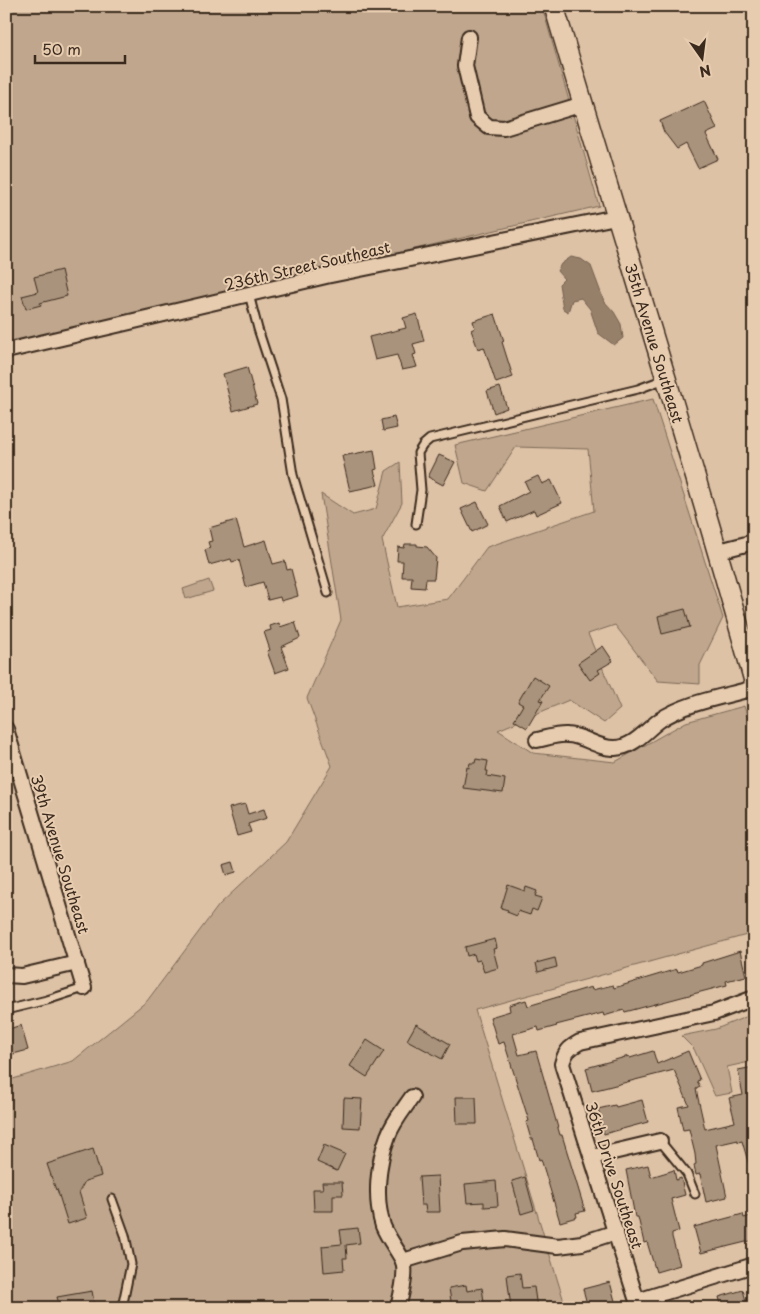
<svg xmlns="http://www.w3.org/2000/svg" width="760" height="1314" viewBox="0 0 760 1314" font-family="'Playpen Sans',sans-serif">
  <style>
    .green { fill: #bfa68d; stroke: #7d6856 }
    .water { fill: #96806b; stroke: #725e4c }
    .building { fill: #aa937c; stroke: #3b2a1e }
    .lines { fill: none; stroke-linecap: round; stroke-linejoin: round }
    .lane-casing { stroke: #3b2a1e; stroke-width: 11 }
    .street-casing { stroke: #3b2a1e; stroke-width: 18 }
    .secondary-casing { stroke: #3b2a1e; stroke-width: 22 }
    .lane { stroke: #e7ccaf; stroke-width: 7 }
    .street { stroke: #e7ccaf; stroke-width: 14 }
    .secondary { stroke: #e7ccaf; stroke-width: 19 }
    .labels { text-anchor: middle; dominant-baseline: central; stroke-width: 4; stroke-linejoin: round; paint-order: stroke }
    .street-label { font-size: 15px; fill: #3b2a1e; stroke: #e7ccaf }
  </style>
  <rect width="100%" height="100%" fill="#ddc2a6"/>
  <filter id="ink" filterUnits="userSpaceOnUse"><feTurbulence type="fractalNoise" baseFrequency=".02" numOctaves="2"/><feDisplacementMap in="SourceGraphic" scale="10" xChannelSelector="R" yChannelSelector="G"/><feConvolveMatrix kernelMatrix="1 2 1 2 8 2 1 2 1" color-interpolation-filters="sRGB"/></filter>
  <g filter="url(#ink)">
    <!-- green -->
    <g class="green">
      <path d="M6 6H542L599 206 325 270 6 351Z"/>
      <path d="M653 399 723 618 700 665V684L658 681 615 625 588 634 620 709 604 723 569 700 498 730 533 753 615 762 686 722 744 706 754 739V933L475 1010 566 1308H6V1078L13 1079 73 1061 147 1001 219 905 286 842 332 766 307 698 341 620 321 494 353 515 376 509 386 471 400 462 402 503 382 540 397 607 448 599 487 547 594 511 588 449 516 447 487 491 464 483 455 445Z"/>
      <path d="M209 580 213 591 186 599 183 589Z"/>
      <path d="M748 1016 754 1028V1061L727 1067 732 1093 715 1096 694 1049 681 1036 716 1029Z"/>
    </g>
    <!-- water -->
    <path class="water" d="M571 257 581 259 591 266 604 301 614 312 621 324 623 338 614 345 598 333 590 309 581 298 572 300 568 312 563 309 559 284 564 279 557 271 561 264Z"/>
    <!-- building -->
    <g class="building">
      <path d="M704 101 717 129 706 134 718 159 698 168 686 144 677 149 664 132 660 121Z"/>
      <path d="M61 270 67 296 40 303 41 305 26 309 22 296 38 292 34 277Z"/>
      <path d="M417 314 424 341 413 344 416 354 413 355 417 367 402 370 397 355 375 360 369 337 406 328 403 318Z"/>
      <path d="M495 314 504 341 502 342 513 377 496 383 484 347 478 349 471 330 475 328 473 321Z"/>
      <path d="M247 367 257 404 233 411 223 374Z"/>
      <path d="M500 387 507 408 494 413 487 391Z"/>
      <path d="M394 417 397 428 383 431 381 420Z"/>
      <path d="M374 450 377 469 374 470 378 485 350 491 342 456Z"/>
      <path d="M439 455 455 462 443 485 428 477Z"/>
      <path d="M538 476 542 484 551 480 562 503 536 515 534 510 507 522 500 506 529 491 525 482Z"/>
      <path d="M477 502 488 524 472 532 461 509Z"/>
      <path d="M236 520 244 547 266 540 273 564 285 561 287 570 291 569 298 596 281 601 280 597 268 600 263 582 246 587 239 560 232 562 231 559 209 565 205 550 210 548 208 542 212 541 209 528Z"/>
      <path d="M405 544H417V546L427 547 436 558 434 579H426L425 588 411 587 412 577H402L403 561H397L398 547 404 548Z"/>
      <path d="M685 609 690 627 662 634 658 616Z"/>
      <path d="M295 622 300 638 281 647 289 668 275 673 267 651 270 650 264 632 271 630 270 626 279 623 280 627Z"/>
      <path d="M603 646 613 661 598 670 600 673 590 680 578 663Z"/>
      <path d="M533 676 549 686 540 700 543 701 527 728 514 720 523 705 518 702Z"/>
      <path d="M476 759 488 761 486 771H488L487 776 505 779 503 793 463 788 467 767 469 768 470 763H475Z"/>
      <path d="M245 804 248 814 264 809 267 818 248 824 251 832 237 836 229 808Z"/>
      <path d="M233 862 236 872 226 875 223 865Z"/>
      <path d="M508 885 525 891 526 887 537 891 535 896 542 898 537 911 532 909 530 915 518 911 517 916 507 912 508 910 501 908Z"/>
      <path d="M495 939 497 948 493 949 498 968 484 972 480 960 476 961 474 954 467 956 465 947Z"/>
      <path d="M740 951 746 976 726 981 727 985 625 1012 624 1010 604 1016 603 1013 556 1025 557 1026 539 1031 538 1027 513 1034 519 1055 536 1051 560 1135H562L585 1211 576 1213 577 1217 560 1222 541 1159 539 1160 533 1139H531L526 1122 529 1121 504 1042 498 1044 490 1017 510 1011 509 1005 526 1000 528 1006 591 987 592 990 613 985 614 988 677 969 678 972 702 965V963Z"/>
      <path d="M555 958 557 967 538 972 536 963Z"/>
      <path d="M416 1024 450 1044 442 1059 407 1040Z"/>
      <path d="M21 1025 28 1050 6 1056V1030Z"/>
      <path d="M367 1040 384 1051 367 1077 350 1066Z"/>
      <path d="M653 1051 657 1064 688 1051 700 1080 697 1081 700 1087 696 1089 705 1129 735 1122 729 1098 743 1095 738 1070 754 1067V1171L751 1172 742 1141 738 1142V1140L716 1145 727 1197 706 1202 700 1174 696 1175 694 1165 696 1164 695 1154 689 1129 683 1130 678 1107 689 1105 674 1070 592 1091 586 1068 629 1056 630 1058Z"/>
      <path d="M456 1097H476L477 1124H457Z"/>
      <path d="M344 1098 362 1099 360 1128 343 1127Z"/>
      <path d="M642 1100 648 1122 604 1134 598 1109 615 1105 616 1107Z"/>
      <path d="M324 1145 345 1154 337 1171 317 1162Z"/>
      <path d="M93 1149 101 1176 85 1181 79 1192 87 1218 68 1224 57 1189 56 1190 47 1164Z"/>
      <path d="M648 1165 651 1177 674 1170 676 1180 681 1178 685 1195 671 1199 679 1231 672 1233V1237L680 1265 656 1272 647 1242 644 1243 638 1217H635L626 1170Z"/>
      <path d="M438 1176 440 1212H426L425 1205H421L419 1177Z"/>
      <path d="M525 1177 534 1210 521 1214 512 1181Z"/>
      <path d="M496 1181 498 1206 484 1207V1202L467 1203 465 1184Z"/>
      <path d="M322 1182H342L343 1195H333V1211H314L313 1189H323Z"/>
      <path d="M743 1214 744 1218 754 1215V1240L701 1253 694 1227Z"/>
      <path d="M358 1228 360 1243 346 1245 347 1258H343L344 1270 324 1272 322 1246 342 1244 340 1230Z"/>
      <path d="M520 1273 522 1288 534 1287 537 1308H511L507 1275Z"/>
      <path d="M610 1282 616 1305 605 1308H588L583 1289Z"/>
      <path d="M466 1285 467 1291 482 1288 485 1308H452L449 1288Z"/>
      <path d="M743 1290 748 1308H722L719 1297Z"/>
      <path d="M92 1291 95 1308H60L57 1297Z"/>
    </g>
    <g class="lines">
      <defs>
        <g id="lane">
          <path d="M249 294 258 329 281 399 293 475 328 593"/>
          <path d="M416 524 421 490 418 453 423 445 430 439 638 389 665 379"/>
          <path d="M6 1010 47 1000 84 988"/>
          <path d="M660 1141 687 1174 695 1194"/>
          <path d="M112 1199 125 1235 131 1264 122 1308"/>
        </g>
        <g id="street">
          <path d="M469 37 465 66 477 117 489 127 504 128 583 104"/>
          <path d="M6 351 326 276 616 217"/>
          <path d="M719 551 754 542"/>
          <path d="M6 729 84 988"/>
          <path d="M537 740C547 738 558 734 567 735 584 735 598 749 615 748 634 747 646 730 660 720 687 702 723 697 754 688"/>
          <path d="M6 975 22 976 77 963"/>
          <path d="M592 1157 660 1141"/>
          <path d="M403 1261 462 1243 505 1239 558 1246 582 1243 616 1232"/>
          <path d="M637 1301 754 1265"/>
          <path d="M398 1308C401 1296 408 1270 402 1259 396 1248 388 1238 383 1226 374 1198 378 1162 388 1136 393 1122 404 1109 412 1097"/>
          <path d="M638 1308 637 1301 562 1064C565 1052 569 1048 580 1042L714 1013 754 998"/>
        </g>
        <path id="secondary" d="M554 6C620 231 692 455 754 681"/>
      </defs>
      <!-- lane casing -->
      <use href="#lane" class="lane-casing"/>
      <!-- street casing -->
      <use href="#street" class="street-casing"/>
      <!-- secondary casing -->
      <use href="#secondary" class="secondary-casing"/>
      <!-- lane -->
      <use href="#lane" class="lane"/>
      <!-- street -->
      <use href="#street" class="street"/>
      <!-- secondary -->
      <use href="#secondary" class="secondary"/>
    </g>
  </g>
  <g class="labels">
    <!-- street labels -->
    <g class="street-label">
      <text transform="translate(307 265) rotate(-13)">236th Street Southeast</text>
      <text transform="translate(655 343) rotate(73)">35th Avenue Southeast</text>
      <text transform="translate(61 854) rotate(73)">39th Avenue Southeast</text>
      <text transform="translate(615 1175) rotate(72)">36th Drive Southeast</text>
    </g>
  </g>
  <!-- margin -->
  <rect width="760" height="1314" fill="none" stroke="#e7ccaf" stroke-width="25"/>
  <rect x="12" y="12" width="735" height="1289" fill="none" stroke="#3b2a1e" stroke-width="2" filter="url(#ink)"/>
  <!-- north arrow -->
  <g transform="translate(702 58) rotate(166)" stroke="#e7ccaf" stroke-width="4" paint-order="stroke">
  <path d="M0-4L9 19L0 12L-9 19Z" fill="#3b2a1e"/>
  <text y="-8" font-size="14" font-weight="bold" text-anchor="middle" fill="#3b2a1e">N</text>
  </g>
  <!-- scale -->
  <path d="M35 55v8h90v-8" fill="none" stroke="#3b2a1e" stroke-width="2.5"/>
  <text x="42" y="55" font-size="15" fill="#3b2a1e" stroke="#e7ccaf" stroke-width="4" paint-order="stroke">50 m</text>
</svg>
